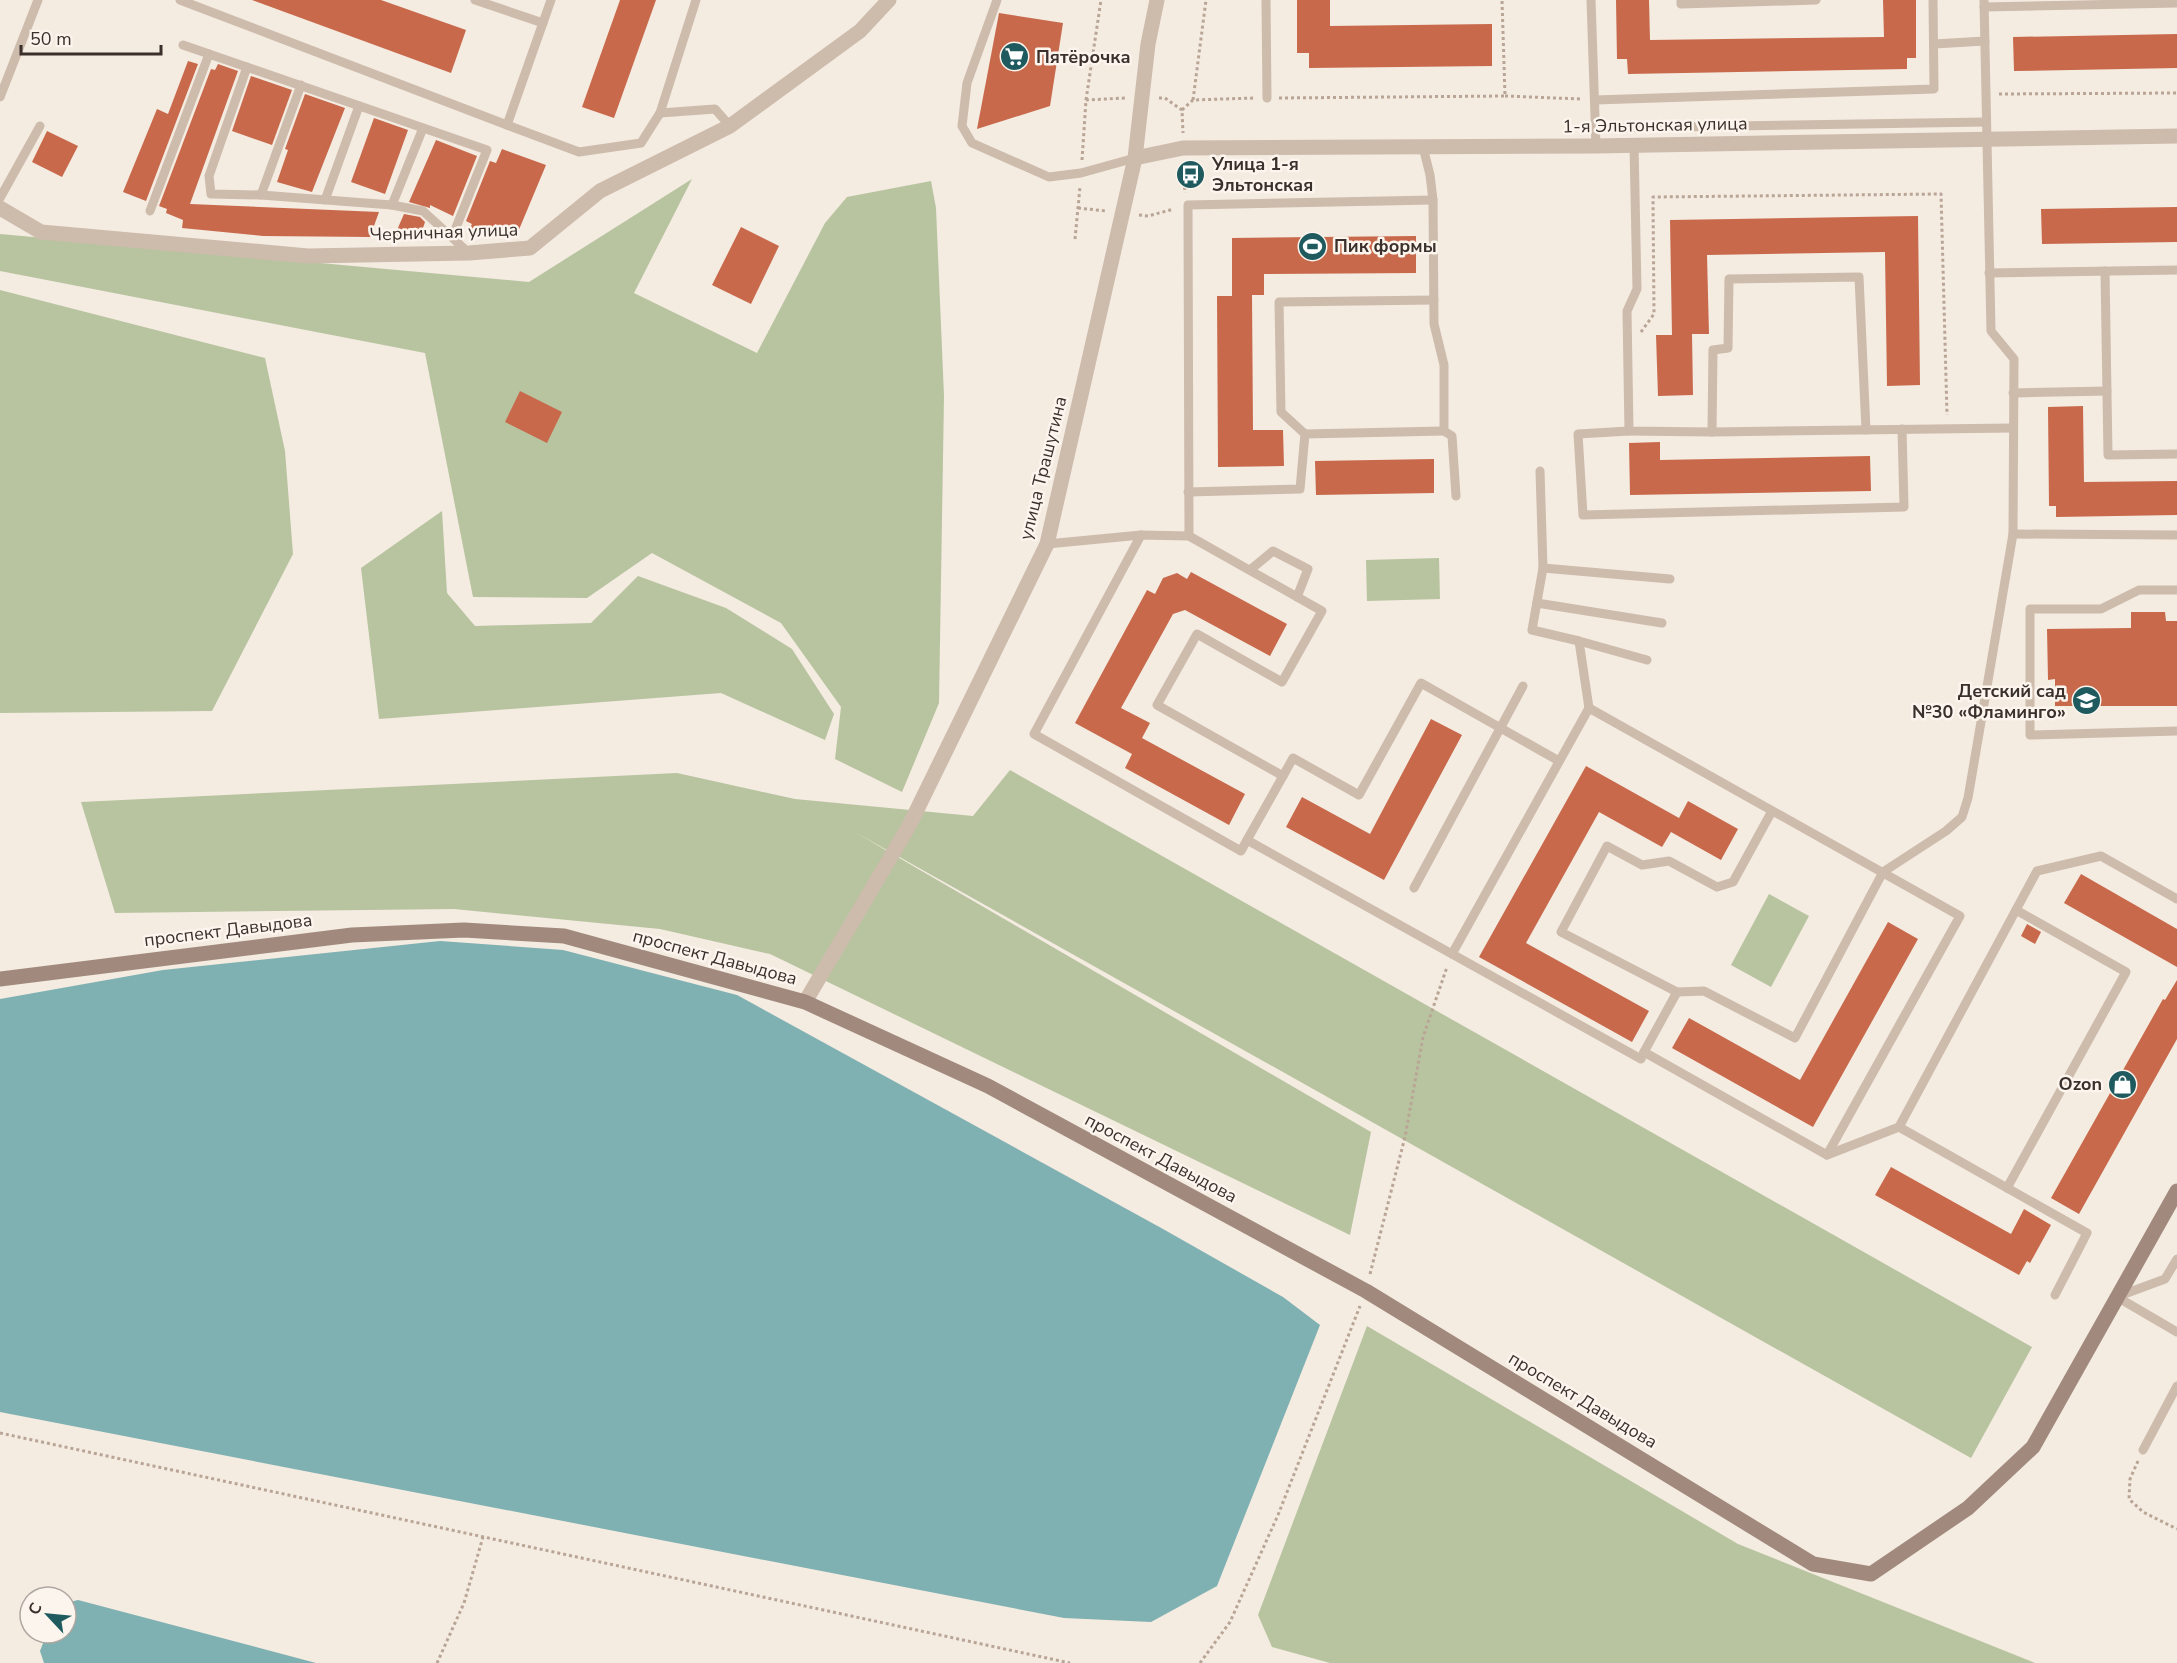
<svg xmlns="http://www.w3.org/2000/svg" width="2177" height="1663" viewBox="0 0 2177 1663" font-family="'Nunito Sans',sans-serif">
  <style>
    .green { fill: #b8c4a0 }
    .water { fill: #7fb0b2 }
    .building { fill: #c8694b }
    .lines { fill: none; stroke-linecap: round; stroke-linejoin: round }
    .path { stroke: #b9a596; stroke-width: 3; stroke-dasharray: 3 3; stroke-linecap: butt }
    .lane { stroke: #cdbbac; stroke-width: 9 }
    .street { stroke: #cdbbac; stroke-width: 15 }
    .secondary { stroke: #a18a7d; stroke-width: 15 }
    .labels { text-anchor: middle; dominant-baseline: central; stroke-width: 5; stroke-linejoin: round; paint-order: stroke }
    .poi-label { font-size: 18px; font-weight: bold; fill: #3b302b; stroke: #fbf5ee; text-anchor: start }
    .street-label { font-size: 18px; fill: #3b302b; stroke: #fbf5ee }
  </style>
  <rect width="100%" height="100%" fill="#f4ebe1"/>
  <!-- green -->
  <g class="green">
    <path d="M692 179 634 293 757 353 825 223 847 197 931 181 936 208 944 396 939 703 902 792 835 759 841 707 781 623 652 553 587 598 473 597 425 353 0 271V234L529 282Z"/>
    <path d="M0 290 265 358 285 451 293 554 212 711 0 713Z"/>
    <path d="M442 511 447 593 475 626 591 623 638 576 726 608 792 649 834 714 825 740 721 693 379 719 361 568Z"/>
    <path d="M1439 558 1440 599 1367 601 1366 560Z"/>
    <path d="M1010 770 2032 1347 1971 1458 853 831 1371 1132 1350 1235 770 954 660 929 454 909 115 913 81 802 677 773 795 799 973 816Z"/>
    <path d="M1769 894 1809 916 1771 987 1731 965Z"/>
    <path d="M1367 1326 1738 1544 2035 1663H1330L1272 1647 1258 1615Z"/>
  </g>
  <!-- water -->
  <g class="water">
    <path d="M440 941 563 950 737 995 1163 1229 1283 1297 1320 1325 1217 1586 1151 1622 1064 1618 0 1412V999L163 970Z"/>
    <path d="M78 1600 316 1663H44L40 1651 47 1633H66V1603Z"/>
  </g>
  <!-- building -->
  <g class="building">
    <path d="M252 0H381L466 30 451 73Z"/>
    <path d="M620 0H656L614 118 582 107Z"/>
    <path d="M1297 0H1330V26L1492 24V66L1309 68V53H1297Z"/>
    <path d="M1616 0H1649L1650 40 1884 37 1883 0H1916V58H1907V69L1628 74 1627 59H1617Z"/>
    <path d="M999 13 1063 23 1050 106 977 129Z"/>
    <path d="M2177 34V68L2014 71 2013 37Z"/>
    <path d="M188 61 198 64 146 201 123 192 157 109 168 114Z"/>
    <path d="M218 64 238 71 190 204 379 212 370 237 263 236 182 228 183 220 166 213 167 209 159 206 211 69 215 70Z"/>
    <path d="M251 76 292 90 272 145 232 131Z"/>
    <path d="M305 94 345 108 312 192 277 182 288 150 285 149Z"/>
    <path d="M374 118 408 130 385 194 351 182Z"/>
    <path d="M47 131 78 146 62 177 32 162Z"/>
    <path d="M436 140 477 156 453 216 430 205V208L409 202Z"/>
    <path d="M502 149 546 165 518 232 495 224 490 236 470 228 472 224 466 221 490 161 496 163Z"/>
    <path d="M2177 207V242L2042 244 2041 209Z"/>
    <path d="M404 214 420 217 425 222 420 237H394Z"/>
    <path d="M1918 216 1920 385 1887 386 1885 252 1707 255 1709 334H1692L1693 395 1658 396 1656 335H1672L1670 220Z"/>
    <path d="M741 227 779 246 751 304 712 285Z"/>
    <path d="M1416 236V273L1264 274V295H1252L1253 430H1283L1284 466 1218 467 1217 296H1232V238Z"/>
    <path d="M520 391 562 412 547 443 505 422Z"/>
    <path d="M2083 406 2084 482 2177 481V515L2056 517V506H2049L2048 407Z"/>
    <path d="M1660 442V460L1870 456 1871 491 1630 495 1629 443Z"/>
    <path d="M1434 459V493L1316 495 1315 461Z"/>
    <path d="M1191 572 1287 624 1270 656 1185 610 1173 614 1121 708 1150 723 1142 738 1245 794 1229 825 1125 768 1132 754 1075 723 1147 590 1155 594 1163 578 1177 573 1187 579Z"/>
    <path d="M2131 612H2165L2166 621H2177V706H2055V679L2048 680 2047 629 2131 628Z"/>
    <path d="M1431 719 1462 735 1384 880 1286 827 1302 797 1370 834Z"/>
    <path d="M1586 766 1679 818 1688 801 1738 829 1721 860 1671 832 1662 847 1599 812 1526 943 1649 1011 1632 1042 1479 957Z"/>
    <path d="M2081 874 2177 929V967L2064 903Z"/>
    <path d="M1888 922 1918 939 1813 1127 1672 1048 1689 1018 1800 1080Z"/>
    <path d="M2027 924 2041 932 2035 944 2021 936Z"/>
    <path d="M2177 980V1039L2079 1214 2051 1198 2163 999 2165 1000Z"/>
    <path d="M1891 1167 2011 1234 2024 1209 2051 1225 2030 1263 2027 1261 2019 1275 1875 1195Z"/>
  </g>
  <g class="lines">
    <!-- path -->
    <g class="path">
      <path d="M1999 94 2177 93"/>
      <path d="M1505 96 1581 99"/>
      <path d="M1159 98H1165L1182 110 1183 133"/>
      <path d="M1279 98 1505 96 1502 0"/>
      <path d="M1086 100 1101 0"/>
      <path d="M1193 100 1206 0"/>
      <path d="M1182 110 1193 100 1254 98"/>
      <path d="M1082 160 1086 100 1125 98"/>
      <path d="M1183 163 1185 193"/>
      <path d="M1078 208 1106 211"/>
      <path d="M1139 215 1148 216 1174 209"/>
      <path d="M1075 239 1080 187"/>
      <path d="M1641 332 1654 314 1653 197 1941 194 1947 415"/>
      <path d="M1370 1274 1405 1137 1423 1037 1447 967"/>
      <path d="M0 1433 1070 1663"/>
      <path d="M2138 1461 2130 1479 2129 1499 2143 1512 2177 1529"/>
      <path d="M437 1663 464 1603 483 1537"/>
      <path d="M1200 1663 1230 1622 1278 1515 1360 1306"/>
    </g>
    <!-- lane -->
    <g class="lane">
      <path d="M180 0 507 125"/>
      <path d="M475 0 543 23"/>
      <path d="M551 0 507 125 579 152 641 143 660 113 696 0"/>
      <path d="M997 0 967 83 962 126 972 143 1049 177 1081 173 1135 158"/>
      <path d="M1266 0 1267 98"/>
      <path d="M1591 0 1596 146"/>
      <path d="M1681 0V4L1816 0"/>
      <path d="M1984 7 2177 3"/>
      <path d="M1934 44 1985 41"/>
      <path d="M183 45 487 150 453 235"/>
      <path d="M247 67 209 176 211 194 261 195 392 205 423 211 469 253"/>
      <path d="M0 97 38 0"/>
      <path d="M1595 100 1934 89 1933 0"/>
      <path d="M660 113 715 109 730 126"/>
      <path d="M1612 128 1986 122"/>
      <path d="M1634 145 1637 289 1627 311 1629 431 1712 432 2012 428"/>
      <path d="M1423 147 1430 175 1433 200 1434 324 1444 365V431L1452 436 1456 496"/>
      <path d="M261 195 301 85"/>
      <path d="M0 198 40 126"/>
      <path d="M325 200 359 106"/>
      <path d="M392 205 423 128"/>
      <path d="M150 211 209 54"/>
      <path d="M2105 271 2108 455 2177 454"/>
      <path d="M1989 273 2177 270"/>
      <path d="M2013 393 2107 391"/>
      <path d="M1629 431 1578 434 1583 515 1904 507 1902 429"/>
      <path d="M1712 432 1713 350 1728 348 1729 279 1859 277 1866 430"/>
      <path d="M1305 434 1281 412 1279 302 1434 300"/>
      <path d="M1540 471 1543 568 1532 630 1579 641 1589 708"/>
      <path d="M1188 492 1300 489 1305 434 1444 431"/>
      <path d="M2013 534 2177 535"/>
      <path d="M1141 535 1034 734 1241 851 1247 840 1641 1059 1644 1052 1827 1155 1899 1127 2037 871 2101 856 2177 899"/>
      <path d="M1189 536 1322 611 1282 682 1197 634 1157 705 1283 776 1293 758 1359 795 1421 683 1559 761"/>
      <path d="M1047 544 1141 535 1189 536 1188 205 1433 200"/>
      <path d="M1543 568 1670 579"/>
      <path d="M1250 570 1273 551 1308 569 1297 597"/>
      <path d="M2177 590H2139L2101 609H2030V735L2177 731"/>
      <path d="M1537 603 1662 623"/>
      <path d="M1579 641 1647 660"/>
      <path d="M1772 811 1733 882 1717 887 1669 861 1642 865 1607 846 1561 932 1677 992 1704 991 1795 1038 1883 872 1946 831 1962 817 1968 798 2013 534 2014 359 1991 331 1984 0"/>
      <path d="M1247 840 1283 776"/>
      <path d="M1414 888 1523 686"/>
      <path d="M1452 954 1589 708 1960 916 1827 1155"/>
      <path d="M1644 1052 1677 992"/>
      <path d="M1899 1127 2087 1233 2055 1295"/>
      <path d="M2007 1188 2126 972 2016 910"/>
      <path d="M2119 1296 2165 1279 2177 1259"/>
      <path d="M2117 1297 2177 1332"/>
      <path d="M2143 1450 2177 1386"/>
    </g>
    <!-- street -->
    <g class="street">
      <path d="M1135 158 1183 148 1596 146 2177 136"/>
      <path d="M0 208 41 232 308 256 469 253 530 248 600 191 730 126 860 31 889 0"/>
      <path d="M805 1002 909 826 1047 544 1135 158 1148 44 1157 0"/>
    </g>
    <!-- secondary -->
    <path class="secondary" d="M0 979 352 935 464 930 564 936 805 1002 988 1086 1366 1291 1813 1564 1871 1574 1968 1508 2033 1447 2177 1191"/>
  </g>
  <!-- icons -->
  <defs>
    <symbol id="supermarket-disc" viewBox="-11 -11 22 22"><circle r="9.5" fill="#1f5a5e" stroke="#fbf5ee"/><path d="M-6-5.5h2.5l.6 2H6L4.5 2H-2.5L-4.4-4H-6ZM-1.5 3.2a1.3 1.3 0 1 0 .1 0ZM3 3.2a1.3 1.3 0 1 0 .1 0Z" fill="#fff"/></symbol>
    <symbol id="bus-disc" viewBox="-11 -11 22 22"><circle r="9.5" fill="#1f5a5e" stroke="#fbf5ee"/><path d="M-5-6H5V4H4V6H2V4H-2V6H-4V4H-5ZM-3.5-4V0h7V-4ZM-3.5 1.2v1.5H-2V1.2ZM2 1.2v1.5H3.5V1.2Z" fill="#fff"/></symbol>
    <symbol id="stadium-disc" viewBox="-11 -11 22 22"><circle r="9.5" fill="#1f5a5e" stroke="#fbf5ee"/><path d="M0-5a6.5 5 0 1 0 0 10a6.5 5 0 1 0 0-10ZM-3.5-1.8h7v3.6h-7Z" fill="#fff"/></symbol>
    <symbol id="school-disc" viewBox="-11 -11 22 22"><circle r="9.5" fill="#1f5a5e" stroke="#fbf5ee"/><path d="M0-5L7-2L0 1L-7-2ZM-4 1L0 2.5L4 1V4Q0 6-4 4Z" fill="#fff"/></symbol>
    <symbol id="shop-disc" viewBox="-11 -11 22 22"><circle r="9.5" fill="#1f5a5e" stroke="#fbf5ee"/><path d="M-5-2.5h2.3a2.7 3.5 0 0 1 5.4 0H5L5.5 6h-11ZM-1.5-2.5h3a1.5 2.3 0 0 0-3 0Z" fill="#fff"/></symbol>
  </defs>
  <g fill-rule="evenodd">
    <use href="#supermarket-disc" x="998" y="40" width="33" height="33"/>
    <use href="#bus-disc" x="1174" y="158" width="33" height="33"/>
    <use href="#stadium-disc" x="1296" y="230" width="33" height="33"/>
    <use href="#school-disc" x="2070" y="684" width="33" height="33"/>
    <use href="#shop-disc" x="2106" y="1068" width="33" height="33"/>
  </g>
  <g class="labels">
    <!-- poi labels -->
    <g class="poi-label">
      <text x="1036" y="57">Пятёрочка</text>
      <text x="1212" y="164">Улица 1-я<tspan x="1212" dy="21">Эльтонская</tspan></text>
      <text x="1334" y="246">Пик формы</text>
      <text x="2066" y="691" text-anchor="end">Детский сад<tspan x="2066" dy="21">№30 «Фламинго»</tspan></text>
      <text x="2102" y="1084" text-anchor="end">Ozon</text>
    </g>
    <!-- street labels -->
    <g class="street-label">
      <text transform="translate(1655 125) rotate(-1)">1-я Эльтонская улица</text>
      <text transform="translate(444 232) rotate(-2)">Черничная улица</text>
      <text transform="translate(1043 468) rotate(-76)">улица Трашутина</text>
      <text transform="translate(228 930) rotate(-7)">проспект Давыдова</text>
      <text transform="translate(715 957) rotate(15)">проспект Давыдова</text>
      <text transform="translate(1161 1158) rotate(28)">проспект Давыдова</text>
      <text transform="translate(1583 1400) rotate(31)">проспект Давыдова</text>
    </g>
  </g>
  <!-- north arrow -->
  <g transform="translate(48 1615) rotate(296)"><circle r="28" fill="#fbf5ee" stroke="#aea6a0" stroke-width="1.5"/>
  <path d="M0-4.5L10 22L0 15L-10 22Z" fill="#1f5a5e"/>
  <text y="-9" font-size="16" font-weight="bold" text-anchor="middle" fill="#3b302b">С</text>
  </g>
  <!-- scale -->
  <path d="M21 45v9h140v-9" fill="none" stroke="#3b302b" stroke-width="3"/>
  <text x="30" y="45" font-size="18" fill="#3b302b" stroke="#fbf5ee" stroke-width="4.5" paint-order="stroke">50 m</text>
</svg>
